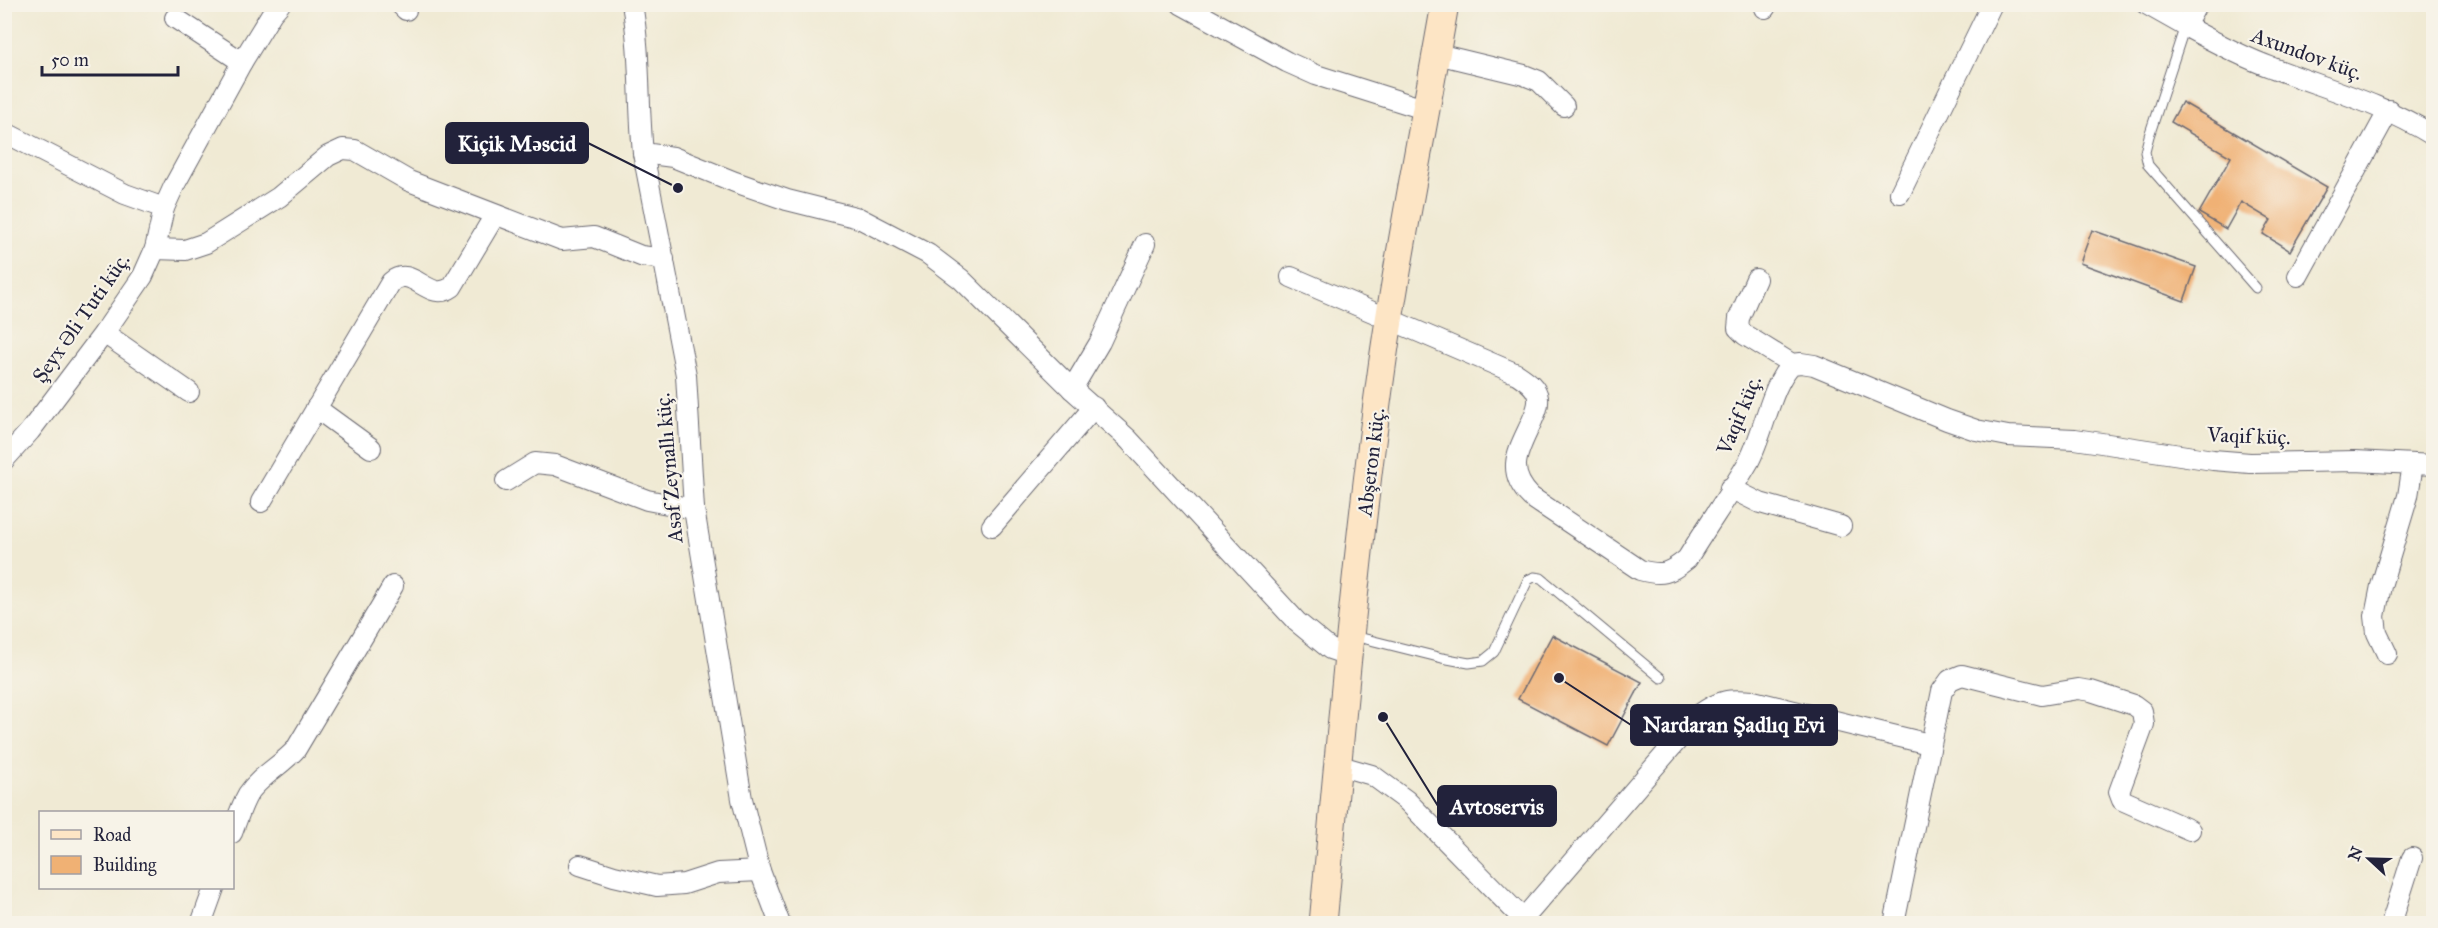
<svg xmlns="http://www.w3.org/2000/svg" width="2438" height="928" viewBox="0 0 2438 928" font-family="'IM FELL Great Primer',serif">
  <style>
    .building { fill: #f0b174 }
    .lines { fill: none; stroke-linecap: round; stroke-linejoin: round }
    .lane-casing { stroke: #6a6871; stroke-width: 11 }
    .street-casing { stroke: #6a6871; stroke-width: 22 }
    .secondary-casing { stroke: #6a6871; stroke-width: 29 }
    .lane { stroke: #fff; stroke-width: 9 }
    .street { stroke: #fff; stroke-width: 20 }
    .secondary { stroke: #fde5c5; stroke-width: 27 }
    .labels { text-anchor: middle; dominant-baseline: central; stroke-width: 4.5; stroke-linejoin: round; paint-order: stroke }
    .street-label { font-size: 21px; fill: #22223b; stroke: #f7f3e8 }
    .leader { fill: none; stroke: #22223b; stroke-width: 2 }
    .callout-dot { fill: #22223b; stroke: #f7f3e8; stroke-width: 2 }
    .callout { fill: #22223b; stroke: #22223b; stroke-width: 2 }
    .callout-label { font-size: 22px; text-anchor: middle; font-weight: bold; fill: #fff }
  </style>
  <rect width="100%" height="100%" fill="#f7f3e8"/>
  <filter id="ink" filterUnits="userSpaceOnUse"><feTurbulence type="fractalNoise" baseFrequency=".0167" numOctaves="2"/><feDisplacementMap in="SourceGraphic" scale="12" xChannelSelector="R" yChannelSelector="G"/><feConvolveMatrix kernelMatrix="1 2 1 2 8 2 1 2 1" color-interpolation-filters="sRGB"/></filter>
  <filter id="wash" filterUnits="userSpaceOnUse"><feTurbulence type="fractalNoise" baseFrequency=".008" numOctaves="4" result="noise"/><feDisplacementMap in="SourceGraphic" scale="24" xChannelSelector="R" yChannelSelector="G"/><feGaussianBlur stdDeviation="1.35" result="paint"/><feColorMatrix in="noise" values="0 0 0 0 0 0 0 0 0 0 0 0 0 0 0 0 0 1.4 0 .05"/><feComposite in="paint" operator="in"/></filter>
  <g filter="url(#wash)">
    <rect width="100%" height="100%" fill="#f0ead4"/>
    <g id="blocks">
      <!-- building -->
      <g class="building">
        <path d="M2182 102 2327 187 2290 251 2263 234 2271 220 2241 202 2226 229 2199 213 2231 157 2171 122Z"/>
        <path d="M2092 230 2196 267 2184 301 2080 263Z"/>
        <path d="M1552 635 1642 682 1608 746 1518 699Z"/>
      </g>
    </g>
  </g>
  <g filter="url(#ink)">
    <use href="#blocks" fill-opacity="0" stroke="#6a6871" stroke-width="1.5"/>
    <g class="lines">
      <defs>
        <g id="lane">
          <path d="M2185 26 2149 136 2145 152 2148 165 2256 288"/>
          <path d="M1354 636 1442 658 1469 663 1483 661 1494 652 1528 580 1534 577 1541 578 1661 678"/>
        </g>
        <g id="street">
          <path d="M400 4 406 10"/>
          <path d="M632 4C641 53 638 104 643 153L686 375 694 509 742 799 760 871 780 924"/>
          <path d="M1181 4 1287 62 1316 75 1427 110"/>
          <path d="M2146 4 2185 26"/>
          <path d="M2197 4 2185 26C2214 42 2242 57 2273 68 2330 90 2381 103 2434 136"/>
          <path d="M1765 8 1767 4"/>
          <path d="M175 18 242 62"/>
          <path d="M1437 54 1524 75 1539 81 1564 106"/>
          <path d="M8 134 125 194 164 208"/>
          <path d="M643 153 673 157 735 182 787 200 859 218 928 254 961 279 1072 389 1128 439 1297 622 1330 649 1348 655"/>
          <path d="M1900 193 1992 4"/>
          <path d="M155 249 185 250 206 243 279 197 328 156 343 149 355 150 409 181 562 240 594 237 641 256 664 259"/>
          <path d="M2298 276 2389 110"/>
          <path d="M1291 277 1517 374C1526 380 1537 387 1538 398 1539 406 1535 414 1532 421 1519 450 1504 470 1531 497L1640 570C1662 576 1669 574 1687 559 1707 526 1730 494 1749 461 1764 433 1771 384 1792 364L1801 363 1814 365 1947 420 1976 430 2008 436 2075 439 2213 460 2250 463 2355 461 2434 465"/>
          <path d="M1756 279 1739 318 1738 328 1745 335 1792 364"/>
          <path d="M104 333 189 392"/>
          <path d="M1072 389 1100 342 1145 244"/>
          <path d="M316 408 371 448"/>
          <path d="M4 460 30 431 104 333 143 276 155 249 164 208 174 186 242 62 272 13 280 4"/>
          <path d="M506 481 535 463 555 465 647 500 694 509"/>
          <path d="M1730 488 1760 503 1841 526"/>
          <path d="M261 502 391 282C413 263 428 304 452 287L495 215"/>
          <path d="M992 526 1094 407"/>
          <path d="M2387 654 2377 633 2375 616 2381 586 2408 496 2413 464"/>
          <path d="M1337 765 1372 775 1406 800 1528 924"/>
          <path d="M232 833C237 820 241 806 248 794 260 776 282 765 296 749L393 586"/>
          <path d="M580 865 614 876 657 886 684 884 718 873 760 871"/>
          <path d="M1524 918 1700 714C1720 700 1728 699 1753 701L1929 744"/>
          <path d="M201 924 214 888"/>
          <path d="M1894 924 1942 691 1950 680 1962 675 2042 695 2078 689 2091 691 2134 705 2142 711 2144 724 2119 792 2122 800 2190 830"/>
          <path d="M2391 924 2412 858"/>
        </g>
        <path id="secondary" d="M1323 924C1340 738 1356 552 1382 367 1399 246 1424 125 1445 4"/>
      </defs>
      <!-- lane casing -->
      <use href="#lane" class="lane-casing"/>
      <!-- street casing -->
      <use href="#street" class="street-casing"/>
      <!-- secondary casing -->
      <use href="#secondary" class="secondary-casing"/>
      <!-- lane -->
      <use href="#lane" class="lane"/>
      <!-- street -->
      <use href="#street" class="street"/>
      <!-- secondary -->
      <use href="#secondary" class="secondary"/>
    </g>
  </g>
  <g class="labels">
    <!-- street labels -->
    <g class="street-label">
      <text transform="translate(2307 54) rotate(20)">Axundov küç.</text>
      <text transform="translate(81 318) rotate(-55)">Şeyx Əli Tuti küç.</text>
      <text transform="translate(1739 415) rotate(-67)">Vaqif küç.</text>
      <text transform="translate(2249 436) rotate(2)">Vaqif küç.</text>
      <text transform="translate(1371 462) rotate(-83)">Abşeron küç.</text>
      <text transform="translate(669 468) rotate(-95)">Asəf Zeynallı küç.</text>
    </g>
  </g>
  <!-- callouts -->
  <path class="leader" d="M678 188L588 143M1559 678L1631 725M1383 717L1438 806"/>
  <g class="callout-dot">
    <circle cx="678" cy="188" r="6"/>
    <circle cx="1559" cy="678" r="6"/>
    <circle cx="1383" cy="717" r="6"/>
  </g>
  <g class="callout">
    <rect x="446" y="123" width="142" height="40" rx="6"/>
    <rect x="1631" y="705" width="206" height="40" rx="6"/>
    <rect x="1438" y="786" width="118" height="40" rx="6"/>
  </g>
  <g class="callout-label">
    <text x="517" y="151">Kiçik Məscid</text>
    <text x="1734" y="732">Nardaran Şadlıq Evi</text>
    <text x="1497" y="814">Avtoservis</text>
  </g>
  <!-- margin -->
  <rect width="2438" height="928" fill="none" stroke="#f7f3e8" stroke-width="24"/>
  <!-- legend -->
  <rect x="39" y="811" width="195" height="78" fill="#f7f3e8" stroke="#a29fa3" stroke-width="1.5"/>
  <rect x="51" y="830" width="30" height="9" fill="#fde5c5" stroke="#a29fa3" stroke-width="1.5"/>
  <text x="93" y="841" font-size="18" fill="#22223b">Road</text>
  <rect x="51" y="856" width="30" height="18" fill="#f0b174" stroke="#a29fa3" stroke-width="1.5"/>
  <text x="93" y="871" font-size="18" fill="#22223b">Building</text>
  <!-- north arrow -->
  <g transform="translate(2369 859) rotate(292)" stroke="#f7f3e8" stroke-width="4.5" paint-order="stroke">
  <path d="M0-4.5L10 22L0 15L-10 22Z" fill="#22223b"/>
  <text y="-9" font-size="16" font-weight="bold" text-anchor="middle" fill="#22223b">N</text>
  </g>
  <!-- scale -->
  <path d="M42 66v9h136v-9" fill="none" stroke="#22223b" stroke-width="3"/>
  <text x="51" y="66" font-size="18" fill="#22223b" stroke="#f7f3e8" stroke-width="4.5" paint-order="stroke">50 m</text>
</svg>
